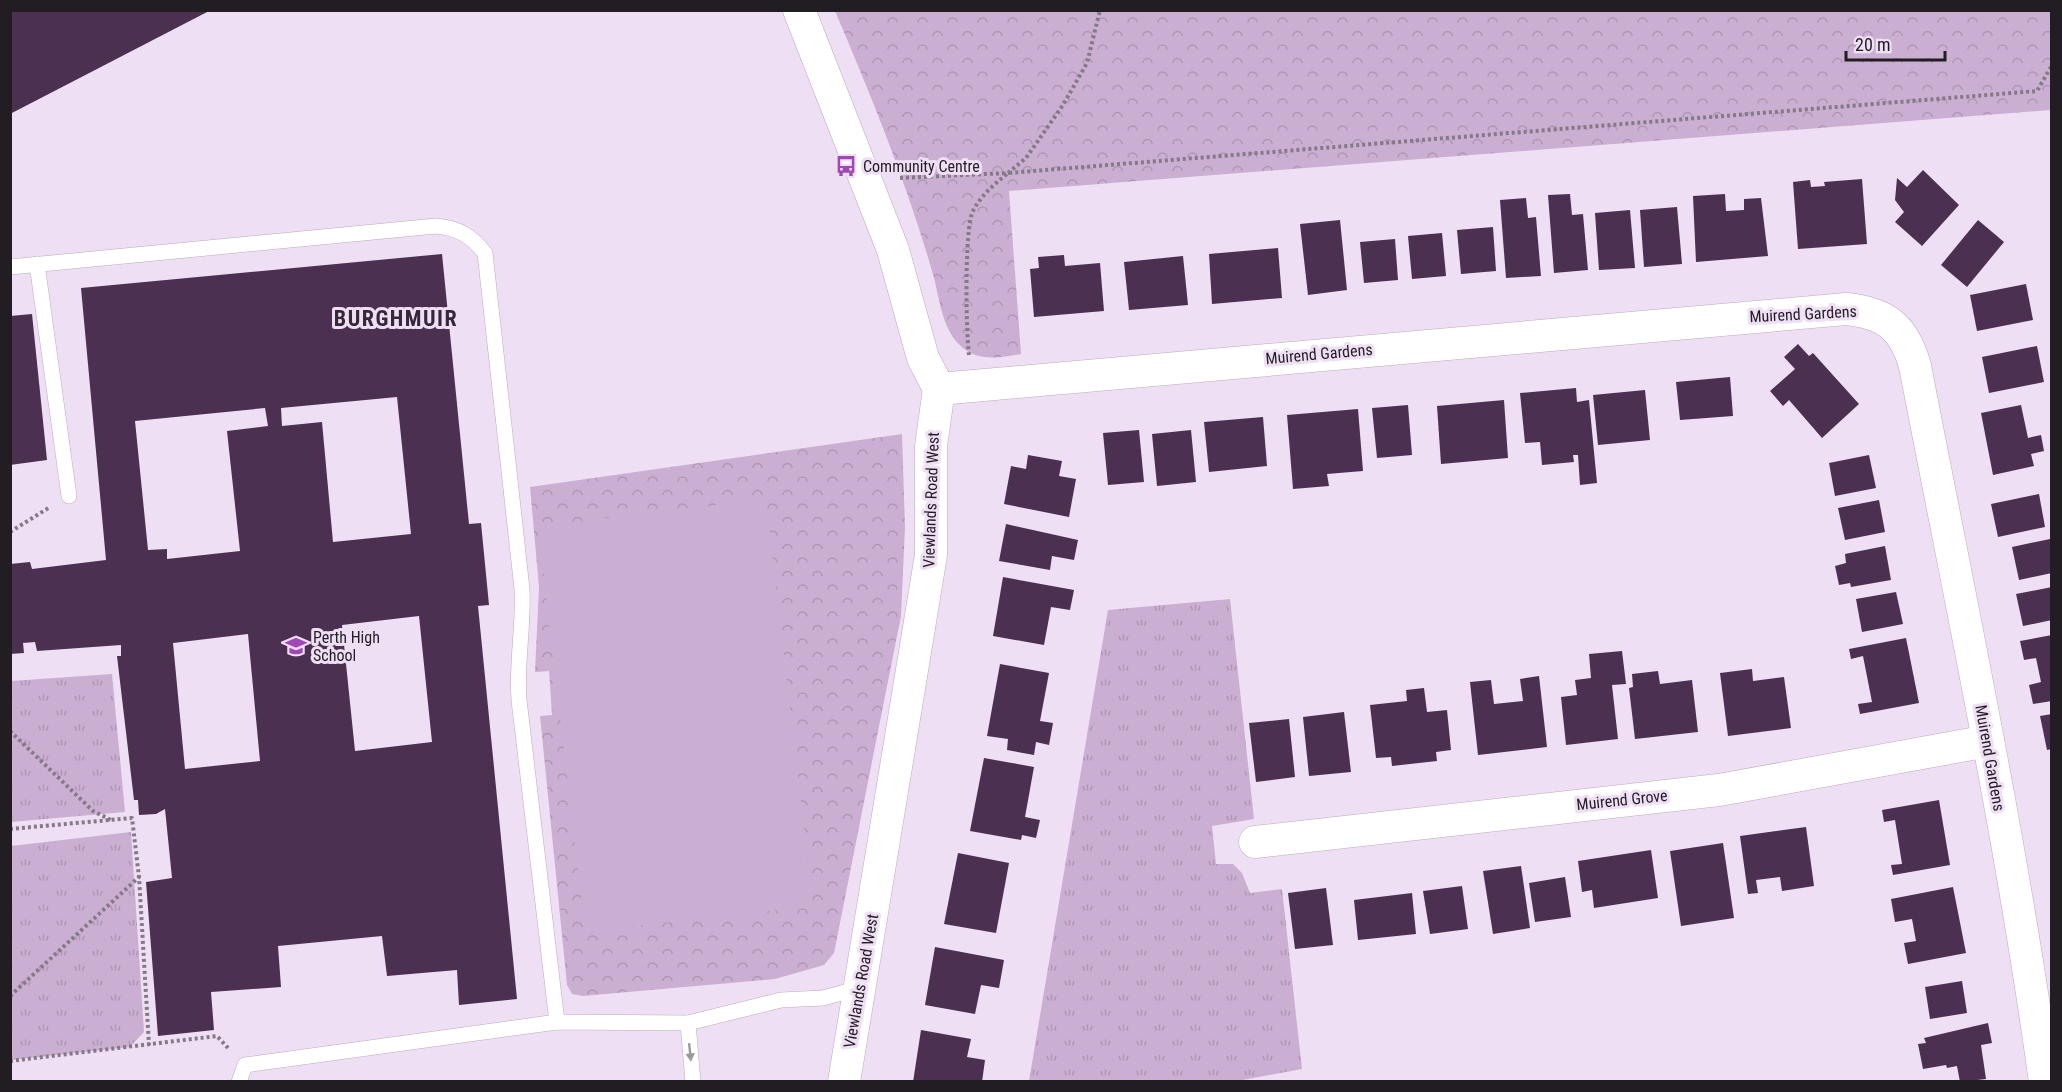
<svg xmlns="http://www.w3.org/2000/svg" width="2062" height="1092" viewBox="0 0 2062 1092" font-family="'Roboto Condensed',sans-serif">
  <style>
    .grass { fill: url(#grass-tufts) }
    .forest { fill: url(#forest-crowns) }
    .pitch { fill: #cbafd2 }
    .building { fill: #4b3052; fill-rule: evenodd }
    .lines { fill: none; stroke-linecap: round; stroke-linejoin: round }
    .service-casing { stroke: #baabbe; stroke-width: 16 }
    .minor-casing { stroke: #baabbe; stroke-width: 33 }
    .path { stroke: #847a87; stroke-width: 4; stroke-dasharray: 3 3; stroke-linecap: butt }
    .service { stroke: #fff; stroke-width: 15 }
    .minor { stroke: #fff; stroke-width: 32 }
    .oneway { fill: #9c999c }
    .labels { text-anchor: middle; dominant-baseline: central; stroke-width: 6; stroke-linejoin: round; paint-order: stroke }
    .poi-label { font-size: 16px; fill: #221c23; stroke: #efdff4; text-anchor: start }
    .street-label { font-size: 16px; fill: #221c23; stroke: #efdff4 }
    .district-label { font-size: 22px; font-weight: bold; letter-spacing: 1.5px; fill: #352939; stroke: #efdff4 }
  </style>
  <defs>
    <pattern id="grass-tufts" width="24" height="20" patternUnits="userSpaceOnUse" patternTransform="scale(1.5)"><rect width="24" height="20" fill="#cbafd2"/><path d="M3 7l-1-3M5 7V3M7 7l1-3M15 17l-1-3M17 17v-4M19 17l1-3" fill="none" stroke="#ae96b4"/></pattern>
    <pattern id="forest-crowns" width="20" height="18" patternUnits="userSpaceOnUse" patternTransform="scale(1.5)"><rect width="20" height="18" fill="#cbafd2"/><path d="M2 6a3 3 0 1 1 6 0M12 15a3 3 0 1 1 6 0" fill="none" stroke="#ae96b4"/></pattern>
  </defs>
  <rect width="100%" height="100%" fill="#efdff4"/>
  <!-- grass -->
  <g class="grass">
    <path d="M1230 599 1254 819 1212 826 1216 864H1233L1242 873 1250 893 1282 889 1302 1069 1232 1082 1029 1081 1108 610Z"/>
    <path d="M112 674 125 812 11 822V681Z"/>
    <path d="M131 832 144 1032 130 1047 11 1060V846Z"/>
  </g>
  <!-- forest -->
  <g class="forest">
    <path d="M835 11H2051V110L1009 191 1021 354C1002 357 980 362 963 348 943 332 940 302 934 278 908 186 872 98 835 11Z"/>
    <path d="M902 434 905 527 901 616 834 953 824 965 775 979 583 996 572 994 567 985 540 716 552 715 549 671 535 672 539 587 530 487Z"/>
  </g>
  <!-- pitch -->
  <path class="pitch" d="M766 499 813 906 585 932 538 526Z"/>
  <!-- building -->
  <g class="building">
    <path d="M10 10H211L10 114Z"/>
    <path d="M1923 170 1959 205 1922 246 1895 222 1904 212 1895 200 1897 178 1907 187Z"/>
    <path d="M1862 179 1867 244 1798 249 1793 182 1810 180 1811 187 1825 186 1824 182Z"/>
    <path d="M1570 194 1572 215 1583 214 1588 270 1554 273 1548 195Z"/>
    <path d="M1725 194 1726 211 1744 210V199L1761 198 1768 256 1696 262 1693 196Z"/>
    <path d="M1526 198 1528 218 1536 217 1541 276 1506 278 1500 200Z"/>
    <path d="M1677 207 1682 264 1644 267 1640 210Z"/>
    <path d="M1630 210 1635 268 1599 270 1595 213Z"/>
    <path d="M1340 220 1347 290 1308 295 1300 224Z"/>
    <path d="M1978 220 2004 242 1967 287 1941 265Z"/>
    <path d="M1493 227 1496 271 1461 274 1457 230Z"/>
    <path d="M1442 233 1446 276 1412 279 1408 236Z"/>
    <path d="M1395 239 1398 280 1364 283 1360 242Z"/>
    <path d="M1278 248 1282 298 1212 304 1209 254Z"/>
    <path d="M442 254 469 524 481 523 489 605 478 606 517 999 459 1005 457 970 387 976 382 936 278 946 281 987 211 992 214 1030 158 1036 146 882 172 878 165 809 156 814 139 815 138 800H134L117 656H121V645L37 651 35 642 23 643 24 653 10 654V564L30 562 32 569 106 560 81 288ZM397 397 411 534 333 542 322 422 282 426 281 408ZM265 408 268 426 227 431 240 551 167 559V549L148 550 135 421ZM419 616 432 742 355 751 342 625ZM248 634 260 761 185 769 173 643Z"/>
    <path d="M1064 255 1065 266 1100 263 1104 311 1034 317 1030 269 1039 268 1038 257Z"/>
    <path d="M1183 256 1188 305 1129 310 1124 262Z"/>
    <path d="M2026 284 2033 320 1977 331 1970 295Z"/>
    <path d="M32 314 47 460 10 465V316Z"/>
    <path d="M1798 344 1809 356 1813 353 1859 404 1822 438 1789 400 1783 406 1770 391 1795 369 1784 357Z"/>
    <path d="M2037 346 2044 382 1989 393 1982 357Z"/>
    <path d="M1730 377 1733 416 1680 420 1676 382Z"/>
    <path d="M1576 388 1577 402 1589 400 1597 483 1580 485 1578 455H1573L1574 462 1542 465 1540 442 1525 443 1520 393Z"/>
    <path d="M1645 390 1650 440 1598 445 1593 395Z"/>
    <path d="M1504 400 1508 458 1441 464 1437 406Z"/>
    <path d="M1408 405 1412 455 1377 458 1372 408Z"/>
    <path d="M2021 405 2028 438 2041 435 2044 451 2031 454 2034 466 1993 475 1981 413Z"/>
    <path d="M1358 409 1363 471 1327 474 1329 486 1293 489 1287 415Z"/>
    <path d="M1263 417 1267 466 1209 472 1204 422Z"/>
    <path d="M1139 430 1144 482 1108 485 1103 433Z"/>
    <path d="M1191 430 1196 482 1157 486 1152 434Z"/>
    <path d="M1028 455 1062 461 1059 476 1076 479 1069 517 1004 504 1011 466 1026 469Z"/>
    <path d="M1869 455 1876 488 1835 496 1829 463Z"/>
    <path d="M2039 494 2045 527 1998 537 1991 504Z"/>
    <path d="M1879 500 1885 532 1845 540 1838 508Z"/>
    <path d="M1006 524 1078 540 1074 560 1052 556 1050 570 999 561Z"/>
    <path d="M2050 539 2052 573 2019 580 2012 547Z"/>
    <path d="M1885 546 1891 580 1851 587 1850 583 1839 585 1835 566 1846 563 1845 554Z"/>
    <path d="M1003 577 1074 590 1070 610 1051 607 1044 645 993 636Z"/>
    <path d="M2052 587V620L2023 626 2016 594Z"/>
    <path d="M1896 592 1903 624 1862 632 1856 599Z"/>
    <path d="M2052 635V701L2033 704 2029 685 2041 682 2036 658 2024 660 2020 641Z"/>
    <path d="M1906 638 1919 703 1860 714 1858 704 1872 702 1863 656 1851 659 1849 649Z"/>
    <path d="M1622 651 1626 684 1612 685 1618 739 1566 745 1561 697 1577 695 1575 680 1591 678 1589 654Z"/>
    <path d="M1000 664 1049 673 1040 721 1053 723 1049 745 1036 742 1034 755 1007 750 1008 739 987 736Z"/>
    <path d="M1752 669 1753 681 1784 677 1791 728 1728 736 1720 673Z"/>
    <path d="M1658 671 1660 684 1692 680 1698 732 1635 739 1629 688 1633 687 1632 674Z"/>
    <path d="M1539 676 1547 747 1478 755 1470 682 1491 680 1494 704 1523 701 1520 679Z"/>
    <path d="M1424 688 1427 712 1447 710 1451 750 1436 752 1437 761 1392 766 1391 757 1376 758 1370 705 1407 701 1406 690Z"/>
    <path d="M1344 712 1351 772 1309 776 1303 717Z"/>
    <path d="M2052 714V749L2047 750 2040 716Z"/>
    <path d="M1289 719 1295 777 1256 782 1249 723Z"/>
    <path d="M984 758 1034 767 1025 817 1040 820 1036 838 1022 835 1021 840 970 831Z"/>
    <path d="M1939 800 1950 865 1893 875 1891 865 1902 864 1895 820 1884 822 1882 810Z"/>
    <path d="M1806 827 1814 886 1782 891 1780 877 1756 880 1758 893 1748 894 1740 836Z"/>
    <path d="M1723 843 1734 918 1681 926 1670 851Z"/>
    <path d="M1651 850 1658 898 1594 908 1592 890 1582 892 1578 861Z"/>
    <path d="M958 853 1009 863 996 933 944 924Z"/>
    <path d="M1521 866 1530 928 1493 934 1483 871Z"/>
    <path d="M1565 877 1571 917 1535 922 1529 883Z"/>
    <path d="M1462 886 1468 929 1430 934 1423 891Z"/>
    <path d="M1953 887 1966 953 1908 964 1904 943 1916 941 1912 919 1895 922 1891 899Z"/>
    <path d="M1326 888 1333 945 1295 949 1288 893Z"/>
    <path d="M1412 893 1416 934 1358 940 1354 900Z"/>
    <path d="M935 947 1004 960 999 988 981 985 975 1014 925 1005Z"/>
    <path d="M1962 981 1967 1013 1930 1019 1925 987Z"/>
    <path d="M1988 1023 1992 1043 1981 1045 1986 1079 1960 1082 1957 1066 1947 1068 1946 1065 1923 1069 1918 1044 1926 1043 1924 1038Z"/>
    <path d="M921 1030 971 1039 967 1057 985 1060 982 1082H913Z"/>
  </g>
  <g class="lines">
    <defs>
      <g id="service">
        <path d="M37 264 69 496"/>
        <path d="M10 267 436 226C459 228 471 236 485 253L522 589C524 627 516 663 519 700L557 1022"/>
        <path d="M688 1023 693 1082"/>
        <path d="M239 1082 245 1065 557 1022 688 1023 781 1000 823 998 860 988"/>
      </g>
      <g id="minor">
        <path d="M799 10 893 250 923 358 939 389 931 446V555L844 1082"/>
        <path d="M939 389 1846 309C1886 313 1904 327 1915 366 1961 604 2012 842 2045 1082"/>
        <path d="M1255 842 1719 790 1988 741"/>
      </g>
    </defs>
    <!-- service casing -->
    <use href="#service" class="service-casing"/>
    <!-- minor casing -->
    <use href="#minor" class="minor-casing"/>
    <!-- path -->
    <g class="path">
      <path d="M900 178 1008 173 1026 158 1063 105 1087 63 1100 10"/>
      <path d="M969 355C966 333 964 228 973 211 981 195 995 184 1008 173L2037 91 2052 65"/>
      <path d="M10 532 50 507"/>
      <path d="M10 731 93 811 111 820"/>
      <path d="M10 829 132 818 139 877 149 1045"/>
      <path d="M10 996 139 877"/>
      <path d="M10 1061 217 1036 228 1048"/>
    </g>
    <!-- service -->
    <use href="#service" class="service"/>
    <!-- minor -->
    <use href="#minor" class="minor"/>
  </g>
  <!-- one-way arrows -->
  <defs><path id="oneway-solid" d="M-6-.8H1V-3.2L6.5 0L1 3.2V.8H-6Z" transform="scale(1.5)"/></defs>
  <use class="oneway" href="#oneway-solid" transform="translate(690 1052) rotate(84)"/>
  <!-- icons -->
  <defs>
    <symbol id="bus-bare" viewBox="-9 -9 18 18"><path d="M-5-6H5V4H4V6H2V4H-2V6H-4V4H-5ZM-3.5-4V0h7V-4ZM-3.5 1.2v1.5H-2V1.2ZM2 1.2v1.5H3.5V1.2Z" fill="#a049b6" stroke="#efdff4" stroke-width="2.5" paint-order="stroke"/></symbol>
    <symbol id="school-bare" viewBox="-9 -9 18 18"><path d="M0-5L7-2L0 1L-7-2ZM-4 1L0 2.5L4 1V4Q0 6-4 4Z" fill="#a049b6" stroke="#efdff4" stroke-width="2.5" paint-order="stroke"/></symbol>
  </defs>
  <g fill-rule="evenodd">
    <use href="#bus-bare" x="831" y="151" width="30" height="30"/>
    <use href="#school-bare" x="281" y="631" width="30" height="30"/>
  </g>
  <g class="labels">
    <!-- poi labels -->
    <g class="poi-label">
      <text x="863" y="166">Community Centre</text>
      <text x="313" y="637">Perth High<tspan x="313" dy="18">School</tspan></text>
    </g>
    <!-- street labels -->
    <g class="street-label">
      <text transform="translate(1803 314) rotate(-3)">Muirend Gardens</text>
      <text transform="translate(1319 354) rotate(-5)">Muirend Gardens</text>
      <text transform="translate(931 500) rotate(-88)">Viewlands Road West</text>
      <text transform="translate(1990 758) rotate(80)">Muirend Gardens</text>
      <text transform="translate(1622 800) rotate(-6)">Muirend Grove</text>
      <text transform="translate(861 981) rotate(-80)">Viewlands Road West</text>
    </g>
    <!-- district labels -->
    <g class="district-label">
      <text x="396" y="318">BURGHMUIR</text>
    </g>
  </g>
  <!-- border -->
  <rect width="2062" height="1092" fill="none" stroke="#221c23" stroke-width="24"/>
  <!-- scale -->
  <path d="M1846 51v9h99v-9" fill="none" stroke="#221c23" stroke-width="3"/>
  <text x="1855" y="51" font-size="18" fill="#221c23" stroke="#efdff4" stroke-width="4.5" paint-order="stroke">20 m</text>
</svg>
